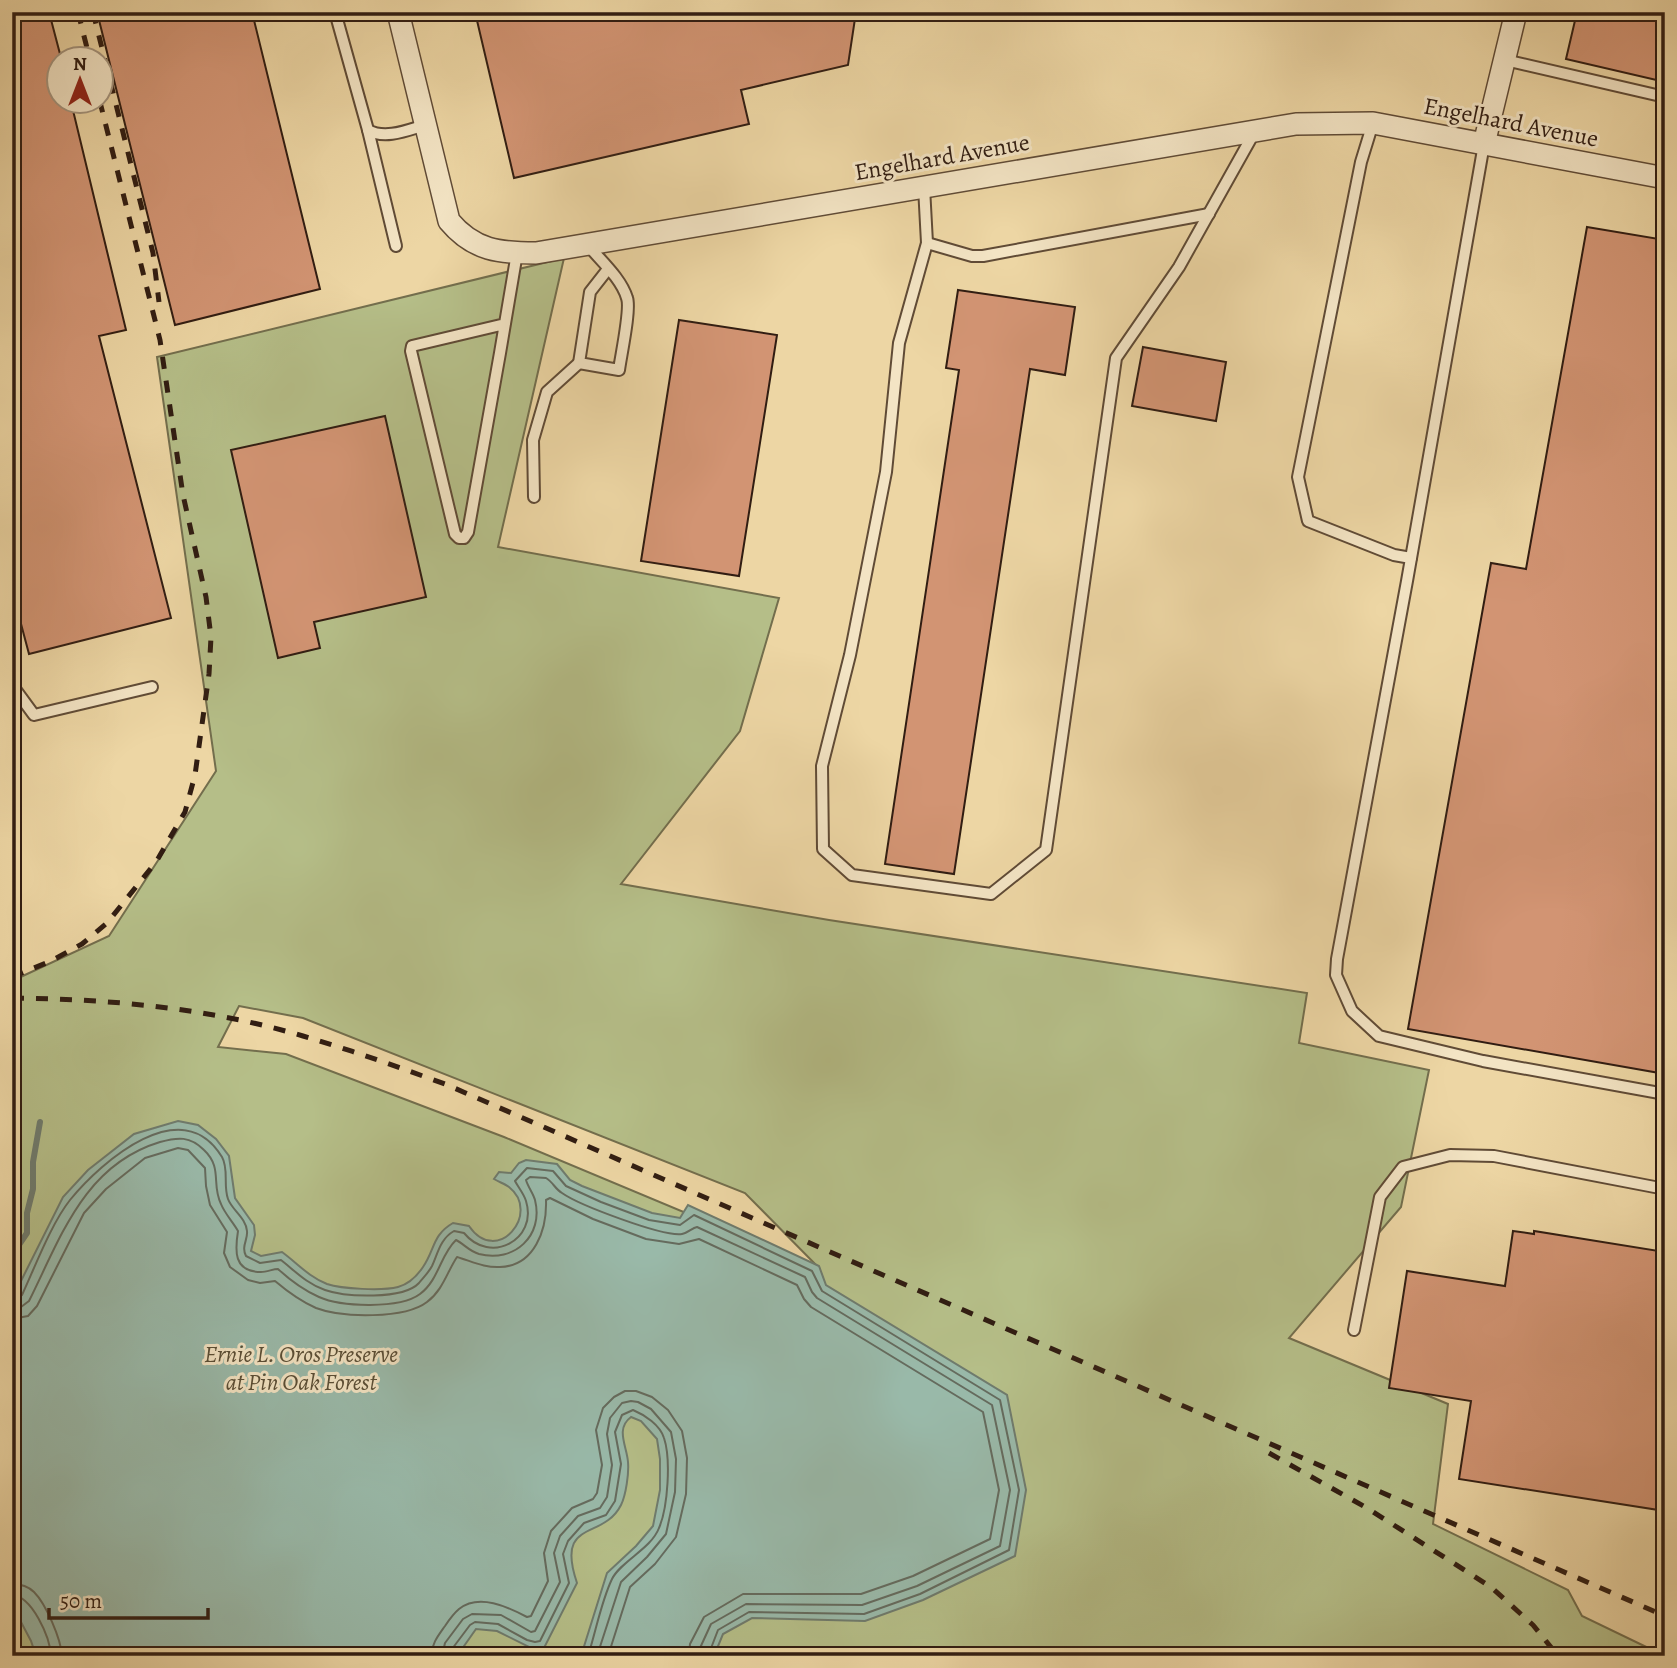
<svg xmlns="http://www.w3.org/2000/svg" width="1677" height="1668" viewBox="0 0 1677 1668" font-family="Alegreya,serif">
  <style>
    .green { fill: #b5be88; stroke: #736e4d; stroke-width: 2; fill-rule: evenodd }
    .water { fill: #99b9a9; stroke: #6f7b6d; stroke-width: 2 }
    .lines { fill: none; stroke-linecap: round; stroke-linejoin: round }
    .shore { stroke: #656b5e; stroke-width: 2 }
    .stream { stroke: #6f7b6d; stroke-width: 6 }
    .building { fill: #d29473; stroke: #311d12; stroke-width: 2 }
    .service-casing { stroke: #604b36; stroke-width: 14 }
    .minor-casing { stroke: #604b36; stroke-width: 24 }
    .service { stroke: #f3e4c4; stroke-width: 10 }
    .minor { stroke: #f3e4c4; stroke-width: 21 }
    .rail { stroke: #311d12; stroke-width: 5; stroke-dasharray: 12 12; stroke-linecap: butt }
    .labels { text-anchor: middle; dominant-baseline: central; stroke-width: 6; stroke-linejoin: round; paint-order: stroke }
    .street-label { font-size: 24px; fill: #311d12; stroke: #f3e4c4 }
    .park-label { font-size: 24px; font-style: italic; fill: #594d35; stroke: #f3e4c4 }
  </style>
  <rect width="100%" height="100%" fill="#edd6a4"/>
  <filter id="stains"><feTurbulence type="fractalNoise" baseFrequency=".00286" numOctaves="4"/><feColorMatrix values="0 0 0 0 .2 0 0 0 0 .09 0 0 0 0 .02 0 0 0 .5 -.17"/></filter>
  <radialGradient id="worn" r=".72"><stop offset=".6" stop-color="#630" stop-opacity="0"/><stop offset="1" stop-color="#630" stop-opacity=".3"/></radialGradient>
  <!-- green -->
  <path class="green" d="M564 258 498 547 779 598 740 731 621 884 829 920 1307 993 1299 1043 1429 1070 1401 1207 1289 1338 1448 1404 1433 1524 1568 1590 1582 1616 1665 1656H12V981L109 936 216 771 157 357ZM239 1006 303 1018 745 1193 820 1269 504 1137 286 1054 218 1047Z"/>
  <!-- water -->
  <path class="water" d="M178 1121 198 1125 216 1139 229 1156 235 1198 254 1225 255 1235 251 1251 261 1256 282 1252C297 1263 309 1277 327 1284 342 1289 382 1291 398 1287 409 1284 417 1276 423 1267 435 1250 432 1235 453 1223L469 1226C497 1267 542 1213 509 1187 505 1184 499 1182 494 1179L499 1172 511 1173 519 1163 526 1160 557 1164 570 1180 582 1186 652 1213 680 1218 688 1205 819 1266 826 1285 1007 1395 1026 1490 1015 1556 923 1600 865 1621 752 1618 723 1634 714 1656H581L607 1573 636 1546 653 1526 660 1490V1459L657 1439 641 1421 631 1417C615 1429 627 1446 628 1462 629 1473 626 1495 621 1505 603 1541 555 1518 577 1583L544 1648 535 1650 497 1631 476 1629 457 1656H36L31 1641 12 1605V1299L63 1197 88 1170 134 1134Z"/>
  <g class="lines">
    <!-- shore -->
    <g class="shore">
      <path d="M12 1300 17 1299 22 1295C35 1267 51 1224 70 1200 102 1161 182 1091 222 1157 229 1169 223 1185 228 1199 232 1210 246 1218 247 1231 248 1240 241 1246 246 1256L260 1263 281 1260C295 1271 307 1284 325 1290 345 1297 403 1300 419 1283 423 1278 429 1272 432 1266 438 1253 440 1239 454 1231L464 1233C490 1265 538 1240 526 1201 524 1194 518 1187 515 1181L527 1168 553 1171 566 1186 601 1202 649 1220 680 1225 694 1215 812 1271 822 1291 1000 1400 1019 1490 1009 1550 920 1594 864 1614 749 1612 718 1630 708 1656"/>
      <path d="M12 1308 21 1307 29 1301C61 1237 84 1165 160 1142 178 1137 190 1136 204 1150 223 1168 211 1184 221 1204 225 1214 233 1222 238 1231 235 1250 233 1272 261 1272 267 1272 273 1269 278 1269 291 1281 303 1290 319 1297 341 1307 400 1309 420 1294 439 1280 440 1255 456 1240 464 1244 469 1251 479 1254 514 1263 544 1236 535 1200 533 1193 528 1187 526 1180L530 1177 546 1178C553 1182 555 1189 562 1193 579 1205 663 1237 682 1234 688 1233 692 1228 697 1227L805 1277 812 1292 817 1298 992 1405 1010 1490 1000 1546 917 1586 862 1605 746 1604 711 1624 700 1648 699 1656"/>
      <path d="M12 1319 28 1316 37 1306 84 1213 106 1189 145 1158 178 1148 188 1150 205 1168 206 1186 210 1205 227 1232 224 1253 230 1267 248 1280 260 1283 275 1281C288 1292 300 1301 316 1308 342 1318 405 1319 427 1302 443 1290 447 1272 457 1257 471 1261 485 1268 500 1267 535 1266 547 1229 546 1200L550 1198 593 1219 646 1239 679 1244 699 1239 797 1285 804 1299 811 1307 983 1412 999 1490 990 1539 913 1576 861 1594H743L704 1617 690 1644 689 1656"/>
      <path d="M12 1584C20 1584 28 1586 34 1592 46 1604 61 1639 62 1656"/>
      <path d="M12 1595C32 1596 50 1637 51 1656"/>
      <path d="M431 1656C432 1643 438 1636 445 1626 449 1620 453 1614 459 1609 479 1593 508 1607 527 1617L531 1616 548 1581 544 1553 551 1531 572 1508 593 1499 597 1493 602 1465 596 1430 603 1408 614 1397 625 1391H636L652 1397 668 1410 682 1431 687 1458 686 1494 676 1537 655 1564 630 1587 608 1656"/>
      <path d="M442 1656 445 1643 463 1619 472 1614 501 1615 531 1632 535 1631 560 1582 554 1553 560 1536 578 1516 600 1508 607 1497 612 1465 607 1434 610 1418 622 1403 631 1401 638 1402 651 1409 671 1432 676 1459 675 1492 666 1534 647 1557 621 1582 597 1656"/>
      <path d="M451 1656 452 1649 470 1625 475 1622 498 1624 527 1640 535 1642 540 1641 569 1583 563 1554 568 1541 584 1523 606 1515 615 1501 621 1464 615 1432 622 1415 633 1410C645 1415 660 1425 664 1438 671 1459 668 1507 659 1528 651 1549 621 1561 612 1579 601 1602 596 1631 588 1656"/>
    </g>
    <!-- stream -->
    <path class="stream" d="M12 1255 27 1233V1213L33 1189V1162L40 1122"/>
  </g>
  <!-- building -->
  <g class="building">
    <path d="M12 12H49L60 54V102H71L126 330 99 336 171 618 29 654 12 590Z"/>
    <path d="M97 12H252L320 289 175 325Z"/>
    <path d="M475 12H856L848 65 741 90 749 124 514 178Z"/>
    <path d="M1577 12H1665V82L1566 59Z"/>
    <path d="M1587 227 1665 240V1074L1408 1029 1491 563 1526 569Z"/>
    <path d="M958 290 1075 307 1065 375 1030 369 954 874 885 864 959 370 946 368Z"/>
    <path d="M679 320 777 335 739 576 641 561Z"/>
    <path d="M1143 347 1226 362 1216 421 1132 406Z"/>
    <path d="M385 416 426 597 314 622 320 648 278 658 231 450Z"/>
    <path d="M1513 1231 1534 1234V1231L1665 1252V1511L1459 1479 1471 1401 1389 1388 1407 1271 1505 1286Z"/>
  </g>
  <g class="lines">
    <defs>
      <g id="service">
        <path d="M335 12 368 130C385 140 408 130 425 125"/>
        <path d="M1505 60 1665 97"/>
        <path d="M1373 123 1361 162 1298 477 1308 521 1394 555 1411 558"/>
        <path d="M368 130 396 246"/>
        <path d="M1484 144 1407 581 1337 959 1336 975 1352 1011 1379 1036 1483 1061 1665 1094"/>
        <path d="M924 187 927 243 899 343 886 472 850 655 822 766 823 849 852 875 991 894 1046 850 1116 358 1179 267 1254 133"/>
        <path d="M927 243 972 256H983L1209 214"/>
        <path d="M587 244C600 260 621 278 627 298 631 309 621 355 619 370L579 363 590 292 608 269"/>
        <path d="M505 324 412 346 411 351 455 534 459 538H464L468 532 500 353 517 253"/>
        <path d="M534 497 533 440 547 392 579 363"/>
        <path d="M12 685 34 715 152 687"/>
        <path d="M1354 1330 1380 1197 1403 1167 1450 1155 1494 1156 1665 1189"/>
      </g>
      <g id="minor">
        <path d="M398 12 449 221C474 251 500 253 536 253L1296 124 1373 123 1665 178"/>
        <path d="M1484 144 1516 12"/>
      </g>
    </defs>
    <!-- service casing -->
    <use href="#service" class="service-casing"/>
    <!-- minor casing -->
    <use href="#minor" class="minor-casing"/>
    <!-- service -->
    <use href="#service" class="service"/>
    <!-- minor -->
    <use href="#minor" class="minor"/>
    <!-- rail -->
    <g class="rail">
      <path d="M78 12 90 60"/>
      <path d="M93 12 153 253 159 302"/>
      <path d="M12 977 51 961 82 944 107 923 156 862 185 812 195 775 209 674 211 637 206 597 183 495 160 340 100 102"/>
      <path d="M12 998C110 999 209 1008 303 1036 351 1050 398 1067 445 1084L1665 1616"/>
      <path d="M1269 1453 1367 1508 1491 1587 1533 1625 1558 1656"/>
    </g>
  </g>
  <g class="labels">
    <!-- street labels -->
    <g class="street-label">
      <text transform="translate(1511 122) rotate(11)">Engelhard Avenue</text>
      <text transform="translate(942 157) rotate(-10)">Engelhard Avenue</text>
    </g>
    <!-- park labels -->
    <g class="park-label">
      <text x="301" y="1354">Ernie L. Oros Preserve<tspan x="301" dy="28">at Pin Oak Forest</tspan></text>
    </g>
  </g>
  <!-- margin -->
  <rect width="1677" height="1668" fill="none" stroke="#edd6a4" stroke-width="42"/>
  <rect x="14" y="14" width="1649" height="1640" fill="none" stroke="#311d12" stroke-width="3.5"/>
  <rect x="21" y="21" width="1635" height="1626" fill="none" stroke="#311d12" stroke-width="2"/>
  <!-- north arrow -->
  <g transform="translate(80 80)"><circle r="33" fill="#f3e4c4" stroke="#a5947d" stroke-width="2"/>
  <path d="M0-5L12 26L0 18L-12 26Z" fill="#8f2418"/>
  <text y="-10" font-size="19" font-weight="bold" text-anchor="middle" fill="#311d12">N</text>
  </g>
  <!-- scale -->
  <path d="M49 1608v10h159v-10" fill="none" stroke="#311d12" stroke-width="3.5"/>
  <text x="60" y="1608" font-size="21" fill="#311d12" stroke="#f3e4c4" stroke-width="5" paint-order="stroke">50 m</text>
  <rect width="100%" height="100%" filter="url(#stains)"/>
  <rect width="100%" height="100%" fill="url(#worn)"/>
</svg>
